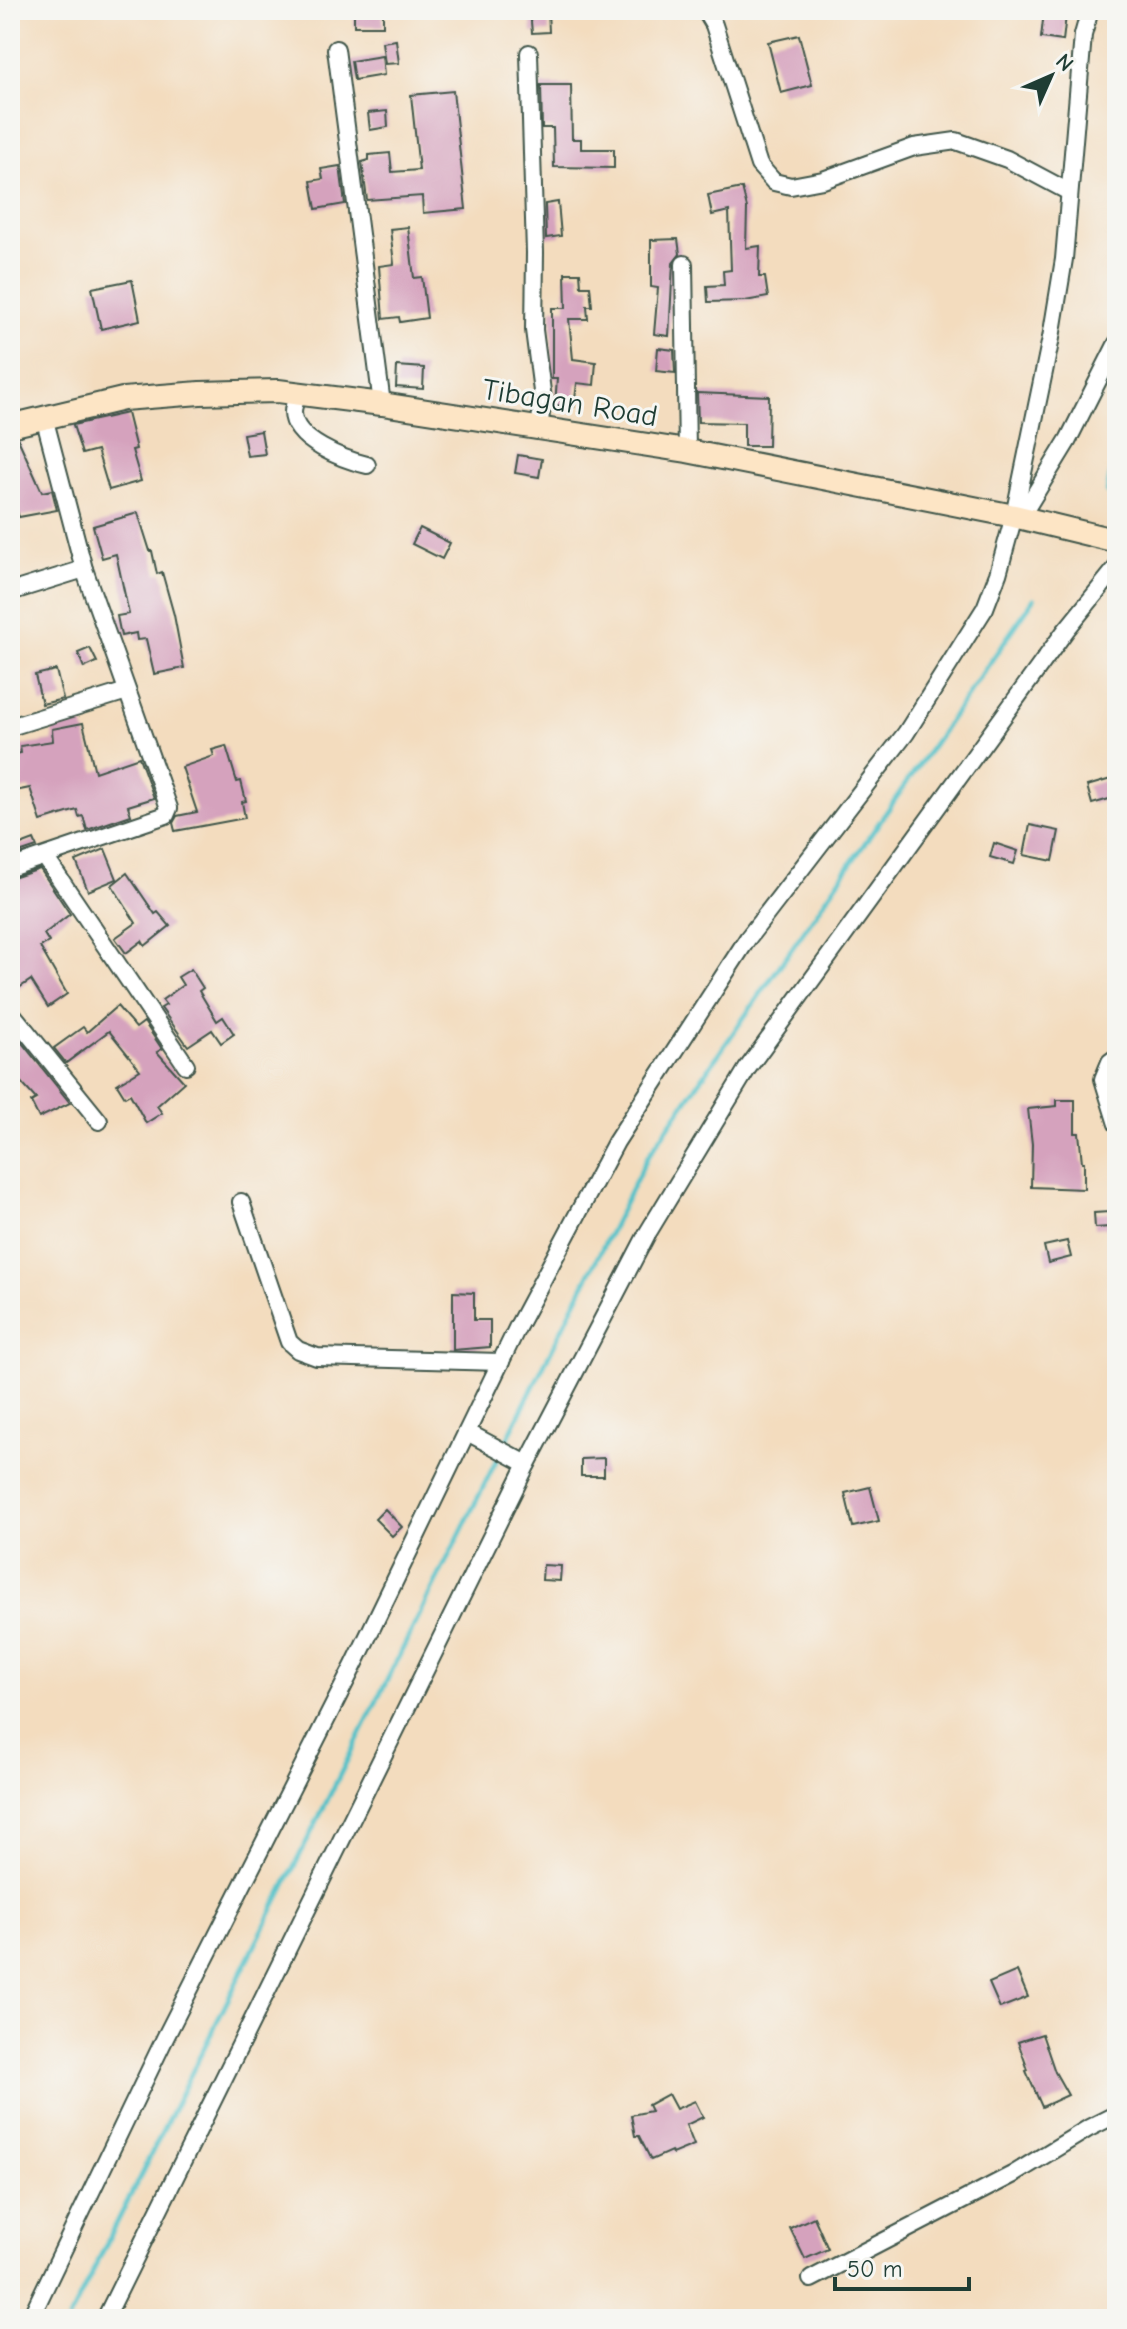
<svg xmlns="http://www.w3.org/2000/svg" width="1127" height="2329" viewBox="0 0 1127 2329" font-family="'Comic Neue',sans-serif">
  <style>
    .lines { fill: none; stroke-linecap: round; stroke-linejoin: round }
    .stream { stroke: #53c1c8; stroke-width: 5 }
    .building { fill: #d5a2bd }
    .minor-casing { stroke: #3f5549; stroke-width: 20 }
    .secondary-casing { stroke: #3f5549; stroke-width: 26 }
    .minor { stroke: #fff; stroke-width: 16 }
    .secondary { stroke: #fde5c5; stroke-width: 22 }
    .labels { text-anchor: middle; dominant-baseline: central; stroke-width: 6; stroke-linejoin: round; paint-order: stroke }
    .street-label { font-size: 30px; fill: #1f3d34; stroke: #f6f6f2 }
  </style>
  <rect width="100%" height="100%" fill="#f6f6f2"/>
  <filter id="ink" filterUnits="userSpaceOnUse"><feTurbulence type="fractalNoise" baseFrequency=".0125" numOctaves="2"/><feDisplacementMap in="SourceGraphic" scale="16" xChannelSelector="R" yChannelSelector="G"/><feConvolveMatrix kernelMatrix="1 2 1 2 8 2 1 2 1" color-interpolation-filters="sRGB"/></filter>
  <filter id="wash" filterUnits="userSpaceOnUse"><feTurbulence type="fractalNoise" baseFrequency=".006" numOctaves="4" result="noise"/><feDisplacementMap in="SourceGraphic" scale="32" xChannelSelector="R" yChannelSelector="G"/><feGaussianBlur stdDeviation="1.8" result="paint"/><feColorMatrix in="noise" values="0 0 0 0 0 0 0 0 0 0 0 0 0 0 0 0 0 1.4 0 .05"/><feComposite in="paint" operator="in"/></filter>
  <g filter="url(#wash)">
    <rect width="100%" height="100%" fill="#f3dcbe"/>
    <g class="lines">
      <!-- stream -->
      <g class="stream">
        <path d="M1107 493 1117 440"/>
        <path d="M69 2319 648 1156 1034 599"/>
      </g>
    </g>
    <g id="blocks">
      <!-- building -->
      <g class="building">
        <rect x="354" y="10" width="29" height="16"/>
        <path d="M530 10H548L549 32 532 33Z"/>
        <path d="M1044 12 1066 15 1063 41 1041 38Z"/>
        <path d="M799 35 812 85 781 93 768 42Z"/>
        <path d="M396 40 399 63 385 64 382 42Z"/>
        <path d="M382 56 384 75 354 80 351 61Z"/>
        <path d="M541 85H571L572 139H581V149H614V168L554 167 553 128H542Z"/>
        <path d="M453 91 466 209 423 213 422 196 367 200 362 162 369 160V155L390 153 392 172 419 170 411 95Z"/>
        <path d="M387 111 388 127 370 130 368 113Z"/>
        <path d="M340 166 345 204 316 209 311 181 323 179 321 169Z"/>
        <path d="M742 188 747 208 746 248 760 246 759 277H765L768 297 745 301 708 302 707 286 724 285 723 271 731 270 729 211 712 215 708 195Z"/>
        <path d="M558 202 561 236 546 238 545 204Z"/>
        <path d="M408 227 414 278 422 277 427 318 400 322 399 317 383 319 379 266 394 264 390 229Z"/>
        <path d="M678 239 680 254 673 263 669 336 654 334 658 288 651 287V240Z"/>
        <path d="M565 273H580L581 286H590L592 306H587L588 319H569L573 359 596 362 594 385 577 383 574 407 555 405 557 379H552V308H566Z"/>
        <path d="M132 280 140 320 101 329 92 288Z"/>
        <path d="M658 348 674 350 675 373 656 371Z"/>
        <path d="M397 366 424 368 423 389 396 387Z"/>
        <path d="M697 393 769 396 768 446H744V423L698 422Z"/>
        <path d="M127 413 136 449 132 450 141 481 109 490 97 450 82 454 73 425Z"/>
        <path d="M261 431 265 454 247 456 243 434Z"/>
        <path d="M18 439 42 492 52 490 57 510 19 517 10 491V440Z"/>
        <path d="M518 455 542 459 539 477 515 473Z"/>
        <path d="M138 513 150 551H152L157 574 162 572 174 615 184 668 154 674 146 639 137 640 136 633 121 636 117 616 129 614 116 554 102 558 93 526Z"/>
        <path d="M420 528 450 543 442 559 412 544Z"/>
        <path d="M90 648 97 662 84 668 78 653Z"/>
        <path d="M56 670 63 699 42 704 35 675Z"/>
        <path d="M83 723 95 772 139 757 154 798 128 806 131 815 87 830 83 816 79 817 77 810 41 821 30 788 10 792V755L21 753 20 746 53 741 52 729Z"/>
        <path d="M226 746 237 782 241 781 246 801 242 802 245 818 175 831 173 823 177 816 197 812 182 767 214 756 212 750Z"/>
        <path d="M1111 779 1116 797 1092 804 1087 786Z"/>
        <path d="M1030 825 1059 831 1053 861 1024 855Z"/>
        <path d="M34 840 37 847 10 856V849Z"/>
        <path d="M994 843 1018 851 1014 864 990 857Z"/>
        <path d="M105 849 117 879 88 891 76 861Z"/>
        <path d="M40 869 70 914 44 934 49 942 40 947 67 994 48 1007 31 980 10 994V879Z"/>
        <path d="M127 873 155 914 158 912 170 926 145 946 142 941 126 953 115 938 136 923 112 885Z"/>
        <path d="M191 969 203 988 199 991 217 1021 223 1017 234 1034 221 1043 212 1030 188 1046 161 1008 166 1005 162 1000 183 985 178 977Z"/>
        <path d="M117 1006 136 1028 144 1022 162 1049 157 1052 184 1082 157 1106 162 1113 146 1123 130 1094 125 1097 117 1084 140 1070 109 1031 66 1063 54 1048 83 1027 87 1032Z"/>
        <path d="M10 1028 70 1103 39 1118 31 1102 36 1099 10 1070Z"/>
        <path d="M1057 1100H1075V1133H1079L1082 1162H1084V1189L1031 1187 1032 1144 1028 1109 1057 1106Z"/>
        <path d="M1109 1212 1110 1227 1095 1228 1094 1213Z"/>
        <path d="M1067 1241 1071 1257 1048 1263 1044 1246Z"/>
        <path d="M453 1292 474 1293V1320H490V1347L453 1350Z"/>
        <path d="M604 1458V1476H581V1459Z"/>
        <path d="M870 1487 879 1521 853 1527 845 1493Z"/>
        <path d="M385 1509 402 1527 392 1536 375 1519Z"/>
        <path d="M543 1565 561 1566 560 1581 542 1580Z"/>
        <path d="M1017 1971 1028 1997 1000 2008 989 1983Z"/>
        <path d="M1042 2034 1055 2072 1068 2095 1042 2107 1026 2071 1028 2070 1018 2042Z"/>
        <path d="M668 2094 676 2109 695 2101 703 2117 686 2125 694 2145 672 2154 671 2151 651 2160 639 2136H635L631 2115 651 2111 648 2105Z"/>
        <path d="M814 2217 828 2249 805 2259 790 2228Z"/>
      </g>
    </g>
  </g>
  <g filter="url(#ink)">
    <use href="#blocks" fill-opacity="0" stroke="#3f5549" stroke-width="2"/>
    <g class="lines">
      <defs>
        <g id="minor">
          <path d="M705 10 714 25 759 165 774 182 791 186 823 180 914 147 956 141 1007 159 1069 192"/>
          <path d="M336 49 382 404"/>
          <path d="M529 53 535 253 534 330 543 399 539 428"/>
          <path d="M684 264 687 451"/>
          <path d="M298 394C296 399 293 407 293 412 293 441 345 460 367 465"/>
          <path d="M1021 517 1068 440 1117 343"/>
          <path d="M10 592 84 569"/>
          <path d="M10 727 127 691"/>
          <path d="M45 857 186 1065"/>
          <path d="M10 868 166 815 169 808 84 569 44 417"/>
          <path d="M10 1011 99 1121"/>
          <path d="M1117 1057 1110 1062 1103 1079 1117 1124"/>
          <path d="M241 1202 289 1342 298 1350 317 1357 501 1362"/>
          <path d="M467 1432 527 1464"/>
          <path d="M811 2279 1012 2175 1089 2128 1117 2114"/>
          <path d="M30 2319 165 2038 354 1665 518 1326 616 1142 748 938 906 733 985 608 998 574 1014 516 1051 338 1064 259 1083 35 1090 10"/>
          <path d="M105 2319 527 1464 647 1234 747 1069 1066 630 1117 567"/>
        </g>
        <path id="secondary" d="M10 426 123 399 200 393 278 391 382 404 687 451 1014 516 1117 541"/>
      </defs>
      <!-- minor casing -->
      <use href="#minor" class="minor-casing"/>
      <!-- secondary casing -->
      <use href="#secondary" class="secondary-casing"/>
      <!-- minor -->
      <use href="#minor" class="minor"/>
      <!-- secondary -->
      <use href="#secondary" class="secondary"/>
    </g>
  </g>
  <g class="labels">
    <!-- street labels -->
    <g class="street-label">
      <text transform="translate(570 403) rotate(9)">Tibagan Road</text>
    </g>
  </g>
  <!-- margin -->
  <rect width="1127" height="2329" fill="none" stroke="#f6f6f2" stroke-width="40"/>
  <!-- north arrow -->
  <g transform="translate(1051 76) rotate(45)" stroke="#f6f6f2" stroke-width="6" paint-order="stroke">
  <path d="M0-6L14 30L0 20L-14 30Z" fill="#1f3d34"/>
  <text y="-12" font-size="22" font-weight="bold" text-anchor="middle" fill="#1f3d34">N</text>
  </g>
  <!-- scale -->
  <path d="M835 2277v12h134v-12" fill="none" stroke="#1f3d34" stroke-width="4"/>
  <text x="847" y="2277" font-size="24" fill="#1f3d34" stroke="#f6f6f2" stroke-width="6" paint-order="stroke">50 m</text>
</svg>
